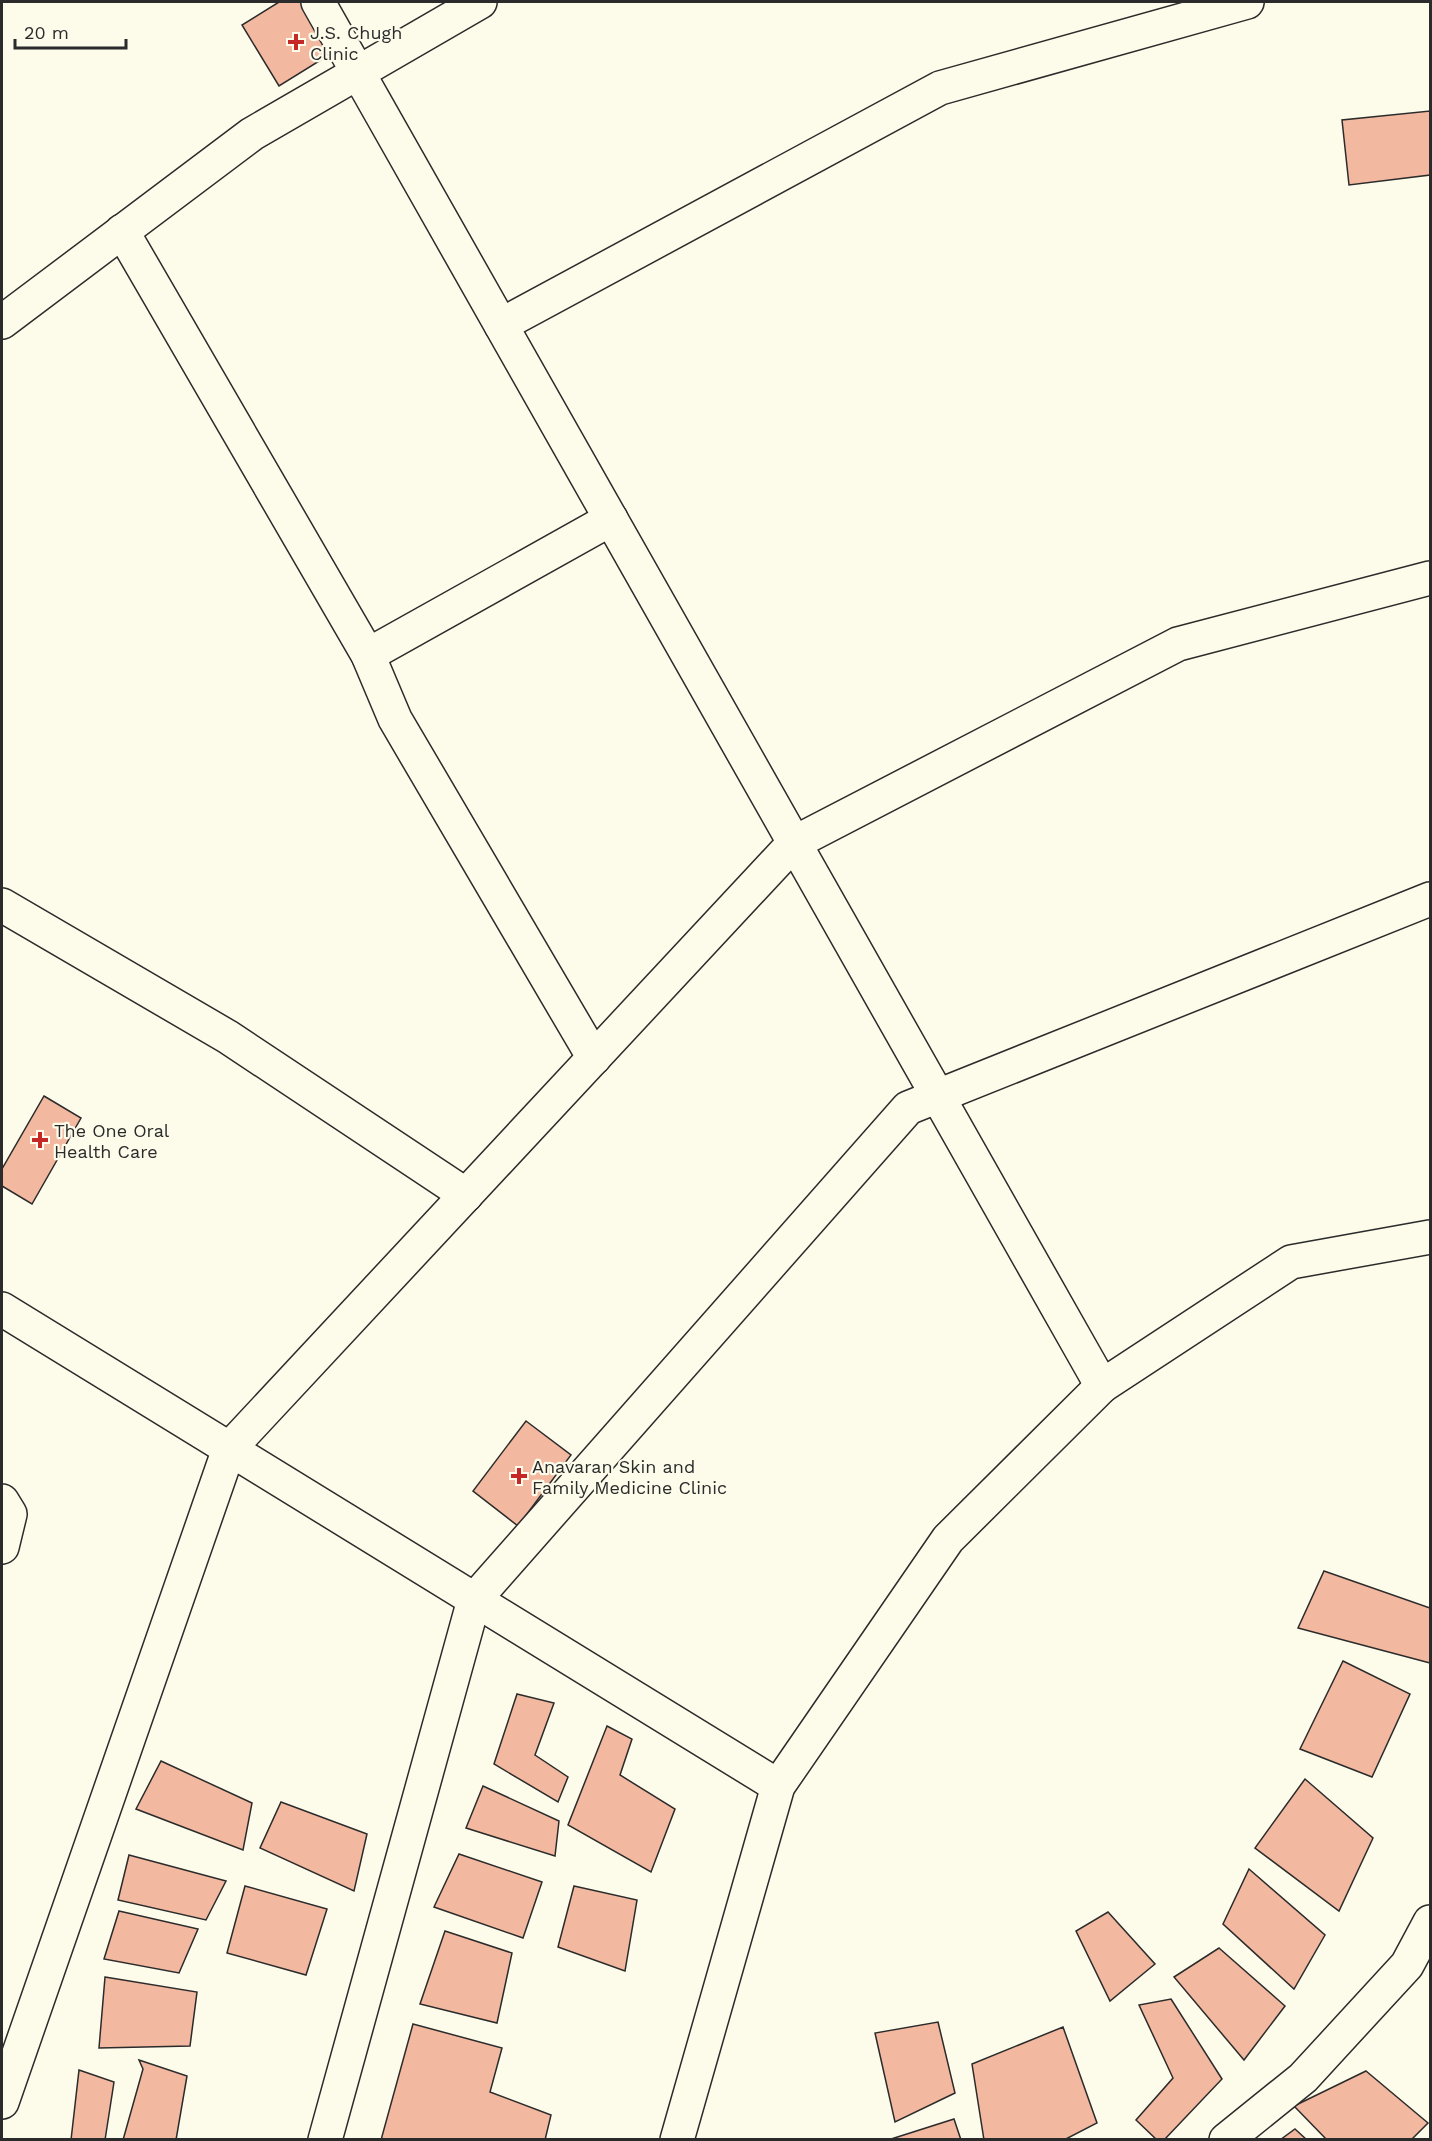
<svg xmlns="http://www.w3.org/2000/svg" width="1432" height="2141" viewBox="0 0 1432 2141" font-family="'Work Sans',sans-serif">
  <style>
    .building { fill: #f2b8a0; stroke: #2b2b2b; stroke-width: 1.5 }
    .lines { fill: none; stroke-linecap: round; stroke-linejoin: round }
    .minor-casing { stroke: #2b2b2b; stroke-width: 36 }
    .minor { stroke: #fdfbea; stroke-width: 33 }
    .poi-dot { fill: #c62828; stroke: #fdfbea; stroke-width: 2 }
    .labels { text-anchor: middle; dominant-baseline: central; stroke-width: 4.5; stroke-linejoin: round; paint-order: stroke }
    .poi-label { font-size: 18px; fill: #2b2b2b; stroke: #fdfbea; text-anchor: start }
  </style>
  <rect width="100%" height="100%" fill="#fdfbea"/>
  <!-- building -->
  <g class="building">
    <path d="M279 2H307L337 50 279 86 242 25Z"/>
    <path d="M1430 111V175L1349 185 1342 120Z"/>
    <path d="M44 1096 81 1118 32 1204 2 1186V1169Z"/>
    <path d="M526 1421 571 1455 518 1526 473 1491Z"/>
    <path d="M1324 1571 1430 1608V1663L1298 1628Z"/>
    <path d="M1343 1661 1410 1694 1372 1777 1300 1749Z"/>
    <path d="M517 1694 554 1703 535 1755 568 1777 558 1802 494 1764Z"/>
    <path d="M607 1726 632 1739 620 1775 675 1809 651 1872 568 1825Z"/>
    <path d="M161 1761 252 1803 243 1850 136 1809Z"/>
    <path d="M1305 1779 1373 1838 1339 1911 1255 1848Z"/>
    <path d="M483 1786 559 1821 555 1856 466 1828Z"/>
    <path d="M281 1802 367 1834 354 1891 260 1848Z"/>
    <path d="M459 1854 542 1882 523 1938 434 1907Z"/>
    <path d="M129 1855 226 1881 206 1920 118 1900Z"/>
    <path d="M1249 1869 1325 1935 1294 1989 1223 1924Z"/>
    <path d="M245 1886 327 1909 306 1975 227 1953Z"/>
    <path d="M574 1886 637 1900 625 1971 558 1947Z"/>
    <path d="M119 1911 198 1929 179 1973 104 1959Z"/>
    <path d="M1108 1912 1155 1964 1110 2001 1076 1931Z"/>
    <path d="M445 1931 512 1953 497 2023 420 2004Z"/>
    <path d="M1219 1948 1285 2006 1244 2060 1174 1977Z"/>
    <path d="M105 1977 197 1992 190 2046 99 2048Z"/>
    <path d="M1171 1999 1222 2079 1164 2140H1157L1136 2120 1173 2078 1139 2005Z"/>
    <path d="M938 2022 955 2093 895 2122 875 2033Z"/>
    <path d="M413 2024 502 2048 490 2092 551 2115 545 2140H381Z"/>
    <path d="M1063 2027 1097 2123 1064 2140H984L972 2064Z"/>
    <path d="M139 2060 187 2076 176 2140H123L143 2069Z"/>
    <path d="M79 2070 114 2082 105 2140H71Z"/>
    <path d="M1366 2071 1428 2123 1411 2140H1327L1294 2106Z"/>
    <path d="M954 2119 961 2140H888Z"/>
    <path d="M1295 2129 1307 2140H1280Z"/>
  </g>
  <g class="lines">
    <defs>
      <g id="minor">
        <path d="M318 2 1102 1386"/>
        <path d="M122 231 368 655 395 719 594 1058"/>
        <path d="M2 322 252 134 480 2"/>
        <path d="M501 325 940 88 1247 2"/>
        <path d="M368 655 611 519"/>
        <path d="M2 905 228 1037 466 1195"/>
        <path d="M2 1309 778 1786"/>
        <path d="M2 1501 10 1514 2 1547"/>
        <path d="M2 2102 229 1449 794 843 1178 644 1430 578"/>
        <path d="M325 2140 474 1600 908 1108 1430 899"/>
        <path d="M677 2140 778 1786 948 1539 1102 1386 1291 1262 1430 1237"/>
        <path d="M1226 2140 1303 2078 1407 1965 1430 1922"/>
      </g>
    </defs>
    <!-- minor casing -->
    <use href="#minor" class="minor-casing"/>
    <!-- minor -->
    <use href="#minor" class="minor"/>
  </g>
  <!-- markers -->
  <g class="poi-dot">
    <path d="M293 33h6v6h6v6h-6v6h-6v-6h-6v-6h6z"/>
    <path d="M37 1131h6v6h6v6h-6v6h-6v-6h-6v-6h6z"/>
    <path d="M516 1467h6v6h6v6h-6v6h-6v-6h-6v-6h6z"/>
  </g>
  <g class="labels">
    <!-- poi labels -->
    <g class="poi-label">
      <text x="310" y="32">J.S. Chugh<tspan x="310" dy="21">Clinic</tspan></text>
      <text x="54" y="1130">The One Oral<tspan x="54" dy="21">Health Care</tspan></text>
      <text x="532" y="1466">Anavaran Skin and<tspan x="532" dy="21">Family Medicine Clinic</tspan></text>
    </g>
  </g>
  <!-- border -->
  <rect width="1432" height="2141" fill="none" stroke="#2b2b2b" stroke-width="6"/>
  <!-- scale -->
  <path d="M15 39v9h111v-9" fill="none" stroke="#2b2b2b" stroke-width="3"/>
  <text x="24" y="39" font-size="18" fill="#2b2b2b" stroke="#fdfbea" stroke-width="4.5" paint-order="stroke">20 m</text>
</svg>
